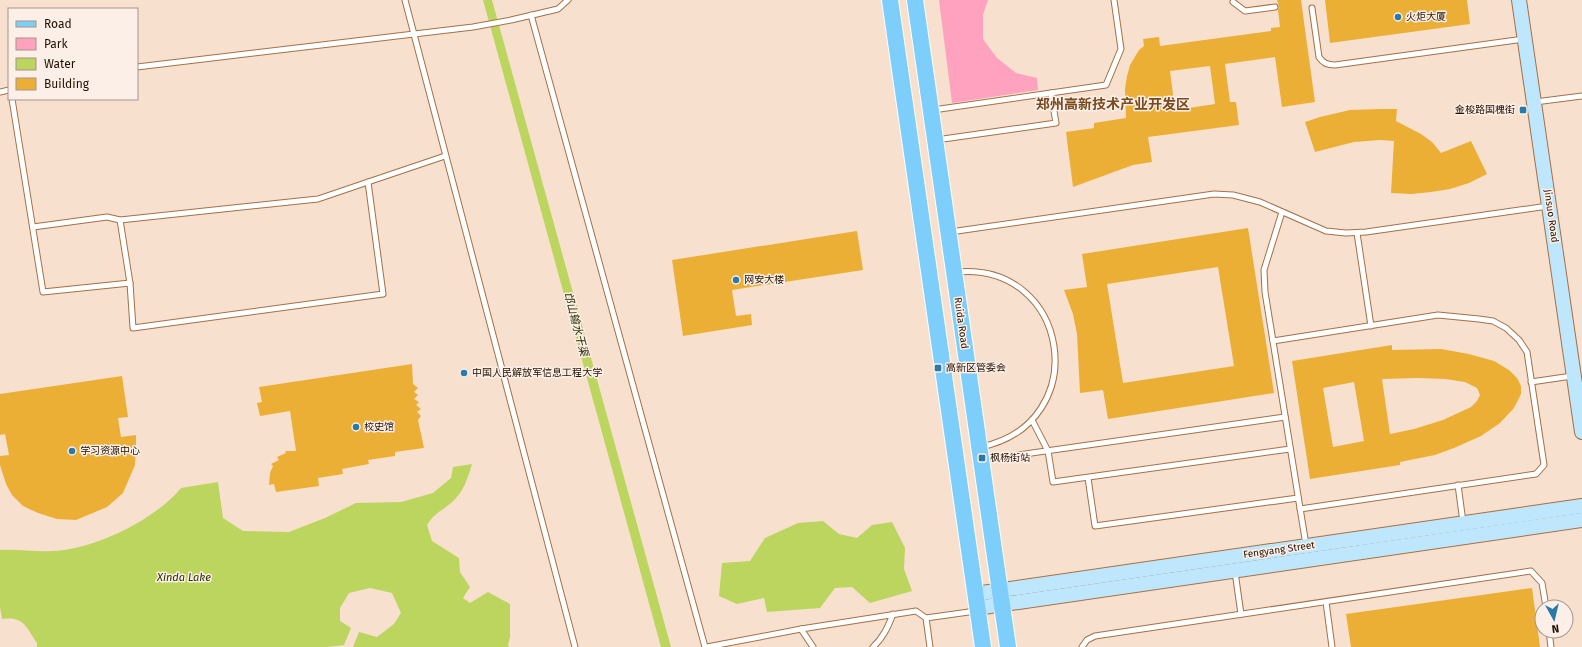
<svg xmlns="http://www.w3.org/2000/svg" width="1582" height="647" viewBox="0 0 1582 647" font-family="'Fira Sans','Noto Sans SC',sans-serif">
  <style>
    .green { fill: #fea2bf }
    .water { fill: #bcd55f }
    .building { fill: #ecaf36; fill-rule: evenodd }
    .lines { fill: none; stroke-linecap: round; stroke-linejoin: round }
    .lane-casing { stroke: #a37147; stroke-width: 7 }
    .secondary-casing { stroke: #a37147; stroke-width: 16 }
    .primary-casing { stroke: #fff; stroke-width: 18 }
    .lane { stroke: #fff; stroke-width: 5 }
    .secondary { stroke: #bee7fd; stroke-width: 14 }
    .primary { stroke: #7dcefb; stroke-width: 16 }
    .poi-dot { fill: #287aab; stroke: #fbefe7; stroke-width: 1.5 }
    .labels { text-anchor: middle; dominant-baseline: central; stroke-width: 3; stroke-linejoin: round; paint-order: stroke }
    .poi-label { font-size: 10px; fill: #251102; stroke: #fbefe7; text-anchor: start }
    .street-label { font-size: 10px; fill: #251102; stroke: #fbefe7 }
    .water-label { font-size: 11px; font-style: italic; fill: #283100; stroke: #fbefe7 }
    .district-label { font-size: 14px; font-weight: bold; fill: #794a1f; stroke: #fbefe7 }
  </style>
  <rect width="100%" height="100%" fill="#f7e0ce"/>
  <!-- green -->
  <path class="green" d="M939 0H988L983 15V39L997 58 1016 73 1037 78 1038 90 952 103Z"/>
  <!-- water -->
  <g class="water">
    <path d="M483 0H492L671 647H661Z"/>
    <path d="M472 464C468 478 463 493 452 502 441 512 435 512 427 525L432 541 459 558 460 572 470 587 463 598 470 603 488 592 510 604V637L508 645 509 647H353L359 632 377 637 394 624 401 613 392 593 370 588 349 593 340 608V621L351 628 344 645 327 647H37V643C26 627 24 616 2 619L0 607V550C17 549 35 552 52 551 93 550 155 520 181 488L218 482 223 518 243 531 289 532 325 518 356 503 401 502 433 493 451 478 453 467Z"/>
    <path d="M823 521 839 534 857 538 872 525 892 522 905 548 904 569 912 591 870 603 852 587 835 588 820 608 767 612 764 598 737 604 719 596 722 563 750 561 765 538 798 523Z"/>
  </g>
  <!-- building -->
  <g class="building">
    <path d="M1277 0H1301L1315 102 1282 107 1275 57 1225 64 1230 102H1236L1239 125 1148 137 1152 162 1133 165 1073 187 1066 132 1094 128V123L1126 118 1125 89 1127 76 1130 65 1139 50 1144 46 1143 39 1159 37 1160 46 1271 31V28L1280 27 1278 10 1279 7ZM1210 66 1215 104 1175 110 1170 71Z"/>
    <path d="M1325 0H1467L1470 24 1330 43Z"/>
    <path d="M1381 109H1397L1396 121 1421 134 1432 142 1441 153 1471 141 1487 174 1469 183 1450 189 1431 192 1411 194 1391 193 1394 141 1380 140 1354 142 1315 152 1305 122 1320 117 1350 110Z"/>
    <path d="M1248 228 1274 393 1108 419 1103 390 1080 393 1077 334 1073 314 1064 290 1087 287 1082 254ZM1218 267 1234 366 1123 383 1107 284Z"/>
    <path d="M857 231 863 270 732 290 736 316 751 314 752 325 683 336 672 260Z"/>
    <path d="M1392 345V350L1441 349 1469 354 1494 361 1509 370 1517 378 1521 386V394L1514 408 1500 423 1481 436 1454 448 1435 455 1400 462V465L1310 479 1292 361ZM1418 378 1445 379 1465 382 1477 388 1480 395 1477 401 1471 407 1443 420 1414 429 1390 434 1382 379ZM1354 382 1364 441 1333 447 1323 388Z"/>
    <path d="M412 364 413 384 418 388 414 392 418 395 414 399 419 402 416 405 421 409 417 412 421 416 418 420 424 448 395 452V456L368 460 369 464 342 469 343 474 318 478 319 486 276 492 274 484 269 485 270 473 273 466 271 464 279 460 277 457 286 453 285 451H296L290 411 260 416 257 403 262 402 259 387Z"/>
    <path d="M122 376 128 417 118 418 121 437 136 435V448L135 465 123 493 107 507 76 520 57 519 38 513 23 506 12 495 6 484 0 465V456L9 455 5 434 0 435V394Z"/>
    <path d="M1532 588 1540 647H1351L1346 614Z"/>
  </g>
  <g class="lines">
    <defs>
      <g id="lane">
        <path d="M405 0 575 647"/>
        <path d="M1233 2 1245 11 1275 7"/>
        <path d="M1312 8 1319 57C1323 63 1327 65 1335 65L1524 39"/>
        <path d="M531 15 705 647"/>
        <path d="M137 67 473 27 511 20 558 9 568 0"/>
        <path d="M0 92 9 90"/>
        <path d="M12 99 43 292 130 283 133 328 383 294 368 182 445 156"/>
        <path d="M1535 102 1582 96"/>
        <path d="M933 110 1106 85 1121 49 1114 0"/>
        <path d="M936 140 1056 123 1051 93"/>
        <path d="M1282 212 1264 270 1265 292 1306 545"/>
        <path d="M120 220 318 199 368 182"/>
        <path d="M33 227 107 217 120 220 130 283"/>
        <path d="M950 232 1214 194 1233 195 1260 202 1326 231 1346 233 1366 232 1548 206"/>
        <path d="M1357 233 1371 326"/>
        <path d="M956 272C1070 261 1095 423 981 447"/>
        <path d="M1273 341 1438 315 1479 319 1493 321 1506 328 1519 340 1527 352 1544 465 1536 474 1300 509"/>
        <path d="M1531 382 1572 376"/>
        <path d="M1032 420 1048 451 1053 482 1290 449"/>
        <path d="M983 460 1285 417"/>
        <path d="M1088 478 1095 526 1298 498"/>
        <path d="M1458 485 1463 522"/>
        <path d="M1235 572 1241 614"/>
        <path d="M1326 602 1332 647"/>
        <path d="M801 629 813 647"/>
        <path d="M1549 631 1551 647"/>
        <path d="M707 647 801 629 916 611 926 618"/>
        <path d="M873 647C883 638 888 627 893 614"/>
        <path d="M930 647 926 618 976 611"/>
        <path d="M1082 647 1087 640 1095 636 1531 571 1542 583 1546 607"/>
      </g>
      <g id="secondary">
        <path d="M1519 0 1582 432"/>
        <path d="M975 594 1582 506"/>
        <path d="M977 608 1582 520"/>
      </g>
      <g id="primary">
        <path d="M890 0 983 647"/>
        <path d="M915 0 1008 647"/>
      </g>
    </defs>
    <!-- lane casing -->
    <use href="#lane" class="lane-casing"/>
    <!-- secondary casing -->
    <use href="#secondary" class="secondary-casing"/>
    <!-- primary casing -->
    <use href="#primary" class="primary-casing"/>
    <!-- lane -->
    <use href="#lane" class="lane"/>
    <!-- secondary -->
    <use href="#secondary" class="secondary"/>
    <!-- primary -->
    <use href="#primary" class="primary"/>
  </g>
  <!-- markers -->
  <g class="poi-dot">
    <circle cx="1398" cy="17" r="4"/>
    <rect x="1519" y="106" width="8" height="8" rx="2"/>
    <circle cx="736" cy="280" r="4"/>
    <rect x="934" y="364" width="8" height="8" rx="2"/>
    <circle cx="464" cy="373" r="4"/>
    <circle cx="356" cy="427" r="4"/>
    <circle cx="72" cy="451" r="4"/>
    <rect x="978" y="454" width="8" height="8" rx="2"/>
  </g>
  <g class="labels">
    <!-- poi labels -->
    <g class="poi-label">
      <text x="1406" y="17">火炬大厦</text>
      <text x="1515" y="110" text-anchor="end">金梭路国槐街</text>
      <text x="744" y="280">网安大楼</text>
      <text x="946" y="368">高新区管委会</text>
      <text x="472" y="373">中国人民解放军信息工程大学</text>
      <text x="364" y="427">校史馆</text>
      <text x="80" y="451">学习资源中心</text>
      <text x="990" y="458">枫杨街站</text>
    </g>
    <!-- street labels -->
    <g class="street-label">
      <text transform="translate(1551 216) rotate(82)">Jinsuo Road</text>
      <text transform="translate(961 323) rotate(82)">Ruida Road</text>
      <text transform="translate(1279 550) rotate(-8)">Fengyang Street</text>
    </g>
    <!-- water labels -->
    <g class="water-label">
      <text transform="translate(576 324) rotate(75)">邙山输水干渠</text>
      <text x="184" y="577">Xinda Lake</text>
    </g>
    <!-- district labels -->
    <g class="district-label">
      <text x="1113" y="104">郑州高新技术产业开发区</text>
    </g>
  </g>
  <!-- legend -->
  <rect x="8" y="8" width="130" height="92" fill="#fbefe7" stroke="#a5968b"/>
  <rect x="16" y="21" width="20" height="6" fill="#7dcefb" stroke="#a5968b"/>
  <text x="44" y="28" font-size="12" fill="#251102">Road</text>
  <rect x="16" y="38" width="20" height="12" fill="#fea2bf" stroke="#a5968b"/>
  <text x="44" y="48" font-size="12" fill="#251102">Park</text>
  <rect x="16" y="58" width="20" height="12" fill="#bcd55f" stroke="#a5968b"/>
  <text x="44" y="68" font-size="12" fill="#251102">Water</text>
  <rect x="16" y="78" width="20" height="12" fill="#ecaf36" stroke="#a5968b"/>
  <text x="44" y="88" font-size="12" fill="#251102">Building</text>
  <!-- north arrow -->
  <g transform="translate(1554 619) rotate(172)"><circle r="19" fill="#fbefe7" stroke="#a5968b"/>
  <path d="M0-3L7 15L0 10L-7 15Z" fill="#287aab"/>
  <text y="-6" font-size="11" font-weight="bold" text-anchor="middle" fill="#251102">N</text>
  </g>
</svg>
